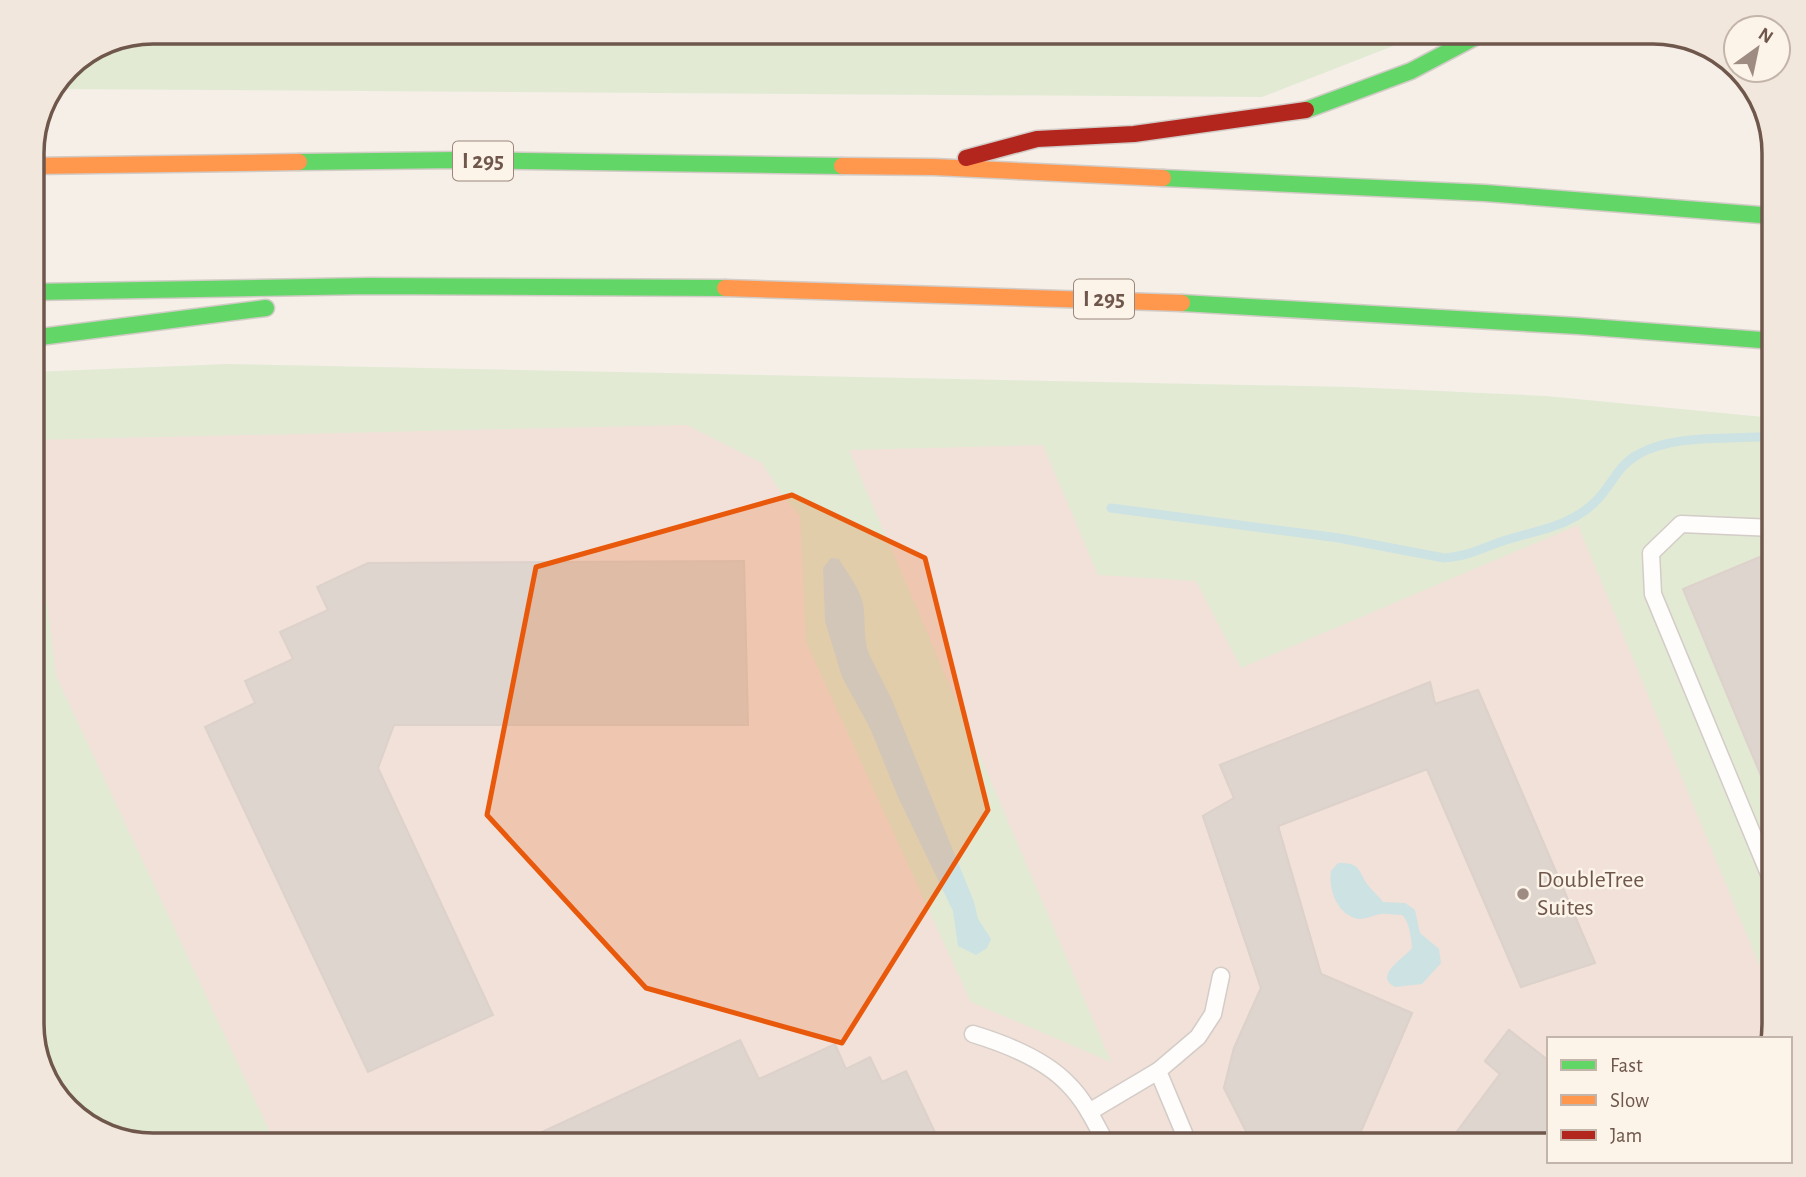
<svg xmlns="http://www.w3.org/2000/svg" width="1806" height="1177" viewBox="0 0 1806 1177" font-family="'Alegreya Sans',sans-serif">
  <style>
    .commercial { fill: #f2e1d9 }
    .green { fill: #e2ead4 }
    .water { fill: #cce2e3 }
    .lines { fill: none; stroke-linecap: round; stroke-linejoin: round }
    .stream { stroke: #cce2e3; stroke-width: 9 }
    .building { fill: #ded5ce; stroke: #ddd2cb; stroke-width: 2 }
    .lane-casing { stroke: #d3ccc7; stroke-width: 19 }
    .fast-casing { stroke: #d3cbc6; stroke-width: 19 }
    .slow-casing { stroke: #d3cbc6; stroke-width: 19 }
    .jam-casing { stroke: #d3cbc6; stroke-width: 19 }
    .lane { stroke: #fefdfc; stroke-width: 16 }
    .fast { stroke: #63d668; stroke-width: 16 }
    .slow { stroke: #ff974d; stroke-width: 16 }
    .jam { stroke: #b3261e; stroke-width: 16 }
    .marked { fill: #e8590c; fill-opacity: 0.2; stroke: #e8590c; stroke-width: 5; stroke-linejoin: round }
    .poi-dot { fill: #9e8c83; stroke: #fdf4e9; stroke-width: 2.5 }
    .labels { text-anchor: middle; dominant-baseline: central; stroke-width: 5; stroke-linejoin: round; paint-order: stroke }
    .shield { fill: #fdf4e9; stroke: #9a867b; stroke-width: 2 }
    .shield-label { font-size: 23px; font-weight: bold; fill: #6f574c }
    .poi-label { font-size: 24px; fill: #6f574c; stroke: #fdf4e9; text-anchor: start }
    .rim { fill: none; stroke: #6f574c; stroke-width: 3.5 }
  </style>
  <rect width="100%" height="100%" fill="#f5efe8"/>
  <!-- commercial -->
  <path class="commercial" d="M148 392 1774 456V1025L1770 1039H1549V1145H153L86 1125 48 1085 32 1032V408Z"/>
  <!-- green -->
  <g class="green">
    <path d="M153 32H1429L1262 97 57 89 67 67 107 41Z"/>
    <path d="M228 364 1351 387 1546 396 1774 418V1001L1578 525 1241 668 1196 581 1098 575 1043 445 849 450 1111 1062 971 1002 806 642 800 516 783 496 762 463 687 425 32 440V372Z"/>
    <path d="M32 480 56 676 276 1145H153L86 1125 58 1095 48 1066 40 1060 32 1032Z"/>
  </g>
  <!-- water -->
  <g class="water">
    <path d="M831 558 839 559C847 573 859 587 863 603 866 621 863 637 869 654L892 700 974 902 978 919 991 939 987 948 976 955 958 946 953 911 898 797 870 728 842 677 825 621 823 568Z"/>
    <path d="M1338 863C1360 863 1357 868 1367 884 1372 891 1378 895 1383 902L1405 903 1415 910 1420 933 1439 949 1441 963 1422 984 1395 987C1373 976 1403 959 1412 948 1411 938 1410 922 1402 915 1396 915 1386 913 1381 914 1373 915 1367 919 1359 919 1338 916 1328 890 1331 871Z"/>
  </g>
  <g class="lines">
    <!-- stream -->
    <path class="stream" d="M1111 508 1339 538 1444 558C1467 557 1484 547 1506 540 1538 530 1573 526 1598 499 1612 484 1618 466 1637 455 1674 433 1732 440 1774 436"/>
  </g>
  <!-- building -->
  <g class="building">
    <path d="M1774 551V807L1683 589Z"/>
    <path d="M744 561 748 725H394L378 768 493 1015 368 1072 205 727 255 703 245 681 293 659 280 632 328 610 317 587 368 563Z"/>
    <path d="M1430 682 1435 704 1478 690 1595 963 1521 987 1427 769 1278 826 1321 974 1412 1013 1355 1145H1253L1224 1088 1234 1048 1261 988 1203 816 1234 798 1220 765Z"/>
    <path d="M1430 682 1435 704 1478 690 1595 963 1521 987 1427 769 1278 826 1321 974 1412 1013 1355 1145H1253L1224 1088 1234 1048 1261 988 1203 816 1234 798 1220 765Z"/>
    <path d="M1509 1030 1549 1061V1142L1546 1145H1447L1500 1074 1485 1061Z"/>
    <path d="M1509 1030 1549 1061V1145H1447L1500 1074 1485 1061Z"/>
    <path d="M740 1040 759 1079 835 1044 846 1069 870 1057 882 1082 906 1071 941 1145H514Z"/>
  </g>
  <g class="lines">
    <defs>
      <g id="lane">
        <path d="M1774 528 1681 524 1651 553 1653 594 1774 886"/>
        <path d="M973 1034C1006 1044 1045 1059 1069 1085 1086 1102 1096 1125 1107 1145"/>
        <path d="M1089 1112 1158 1071"/>
        <path d="M1189 1145 1158 1071 1198 1037 1213 1014 1221 976"/>
      </g>
      <g id="fast">
        <path d="M1306 110 1411 71 1485 32"/>
        <path d="M299 162 457 160 842 166"/>
        <path d="M1163 178 1485 193 1774 216"/>
        <path d="M32 292 369 286 725 288"/>
        <path d="M1182 303 1578 326 1774 341"/>
        <path d="M32 338 266 308"/>
      </g>
      <g id="slow">
        <path d="M32 166 299 162"/>
        <path d="M842 166 934 167 1163 178"/>
        <path d="M725 288 1182 303"/>
      </g>
      <path id="jam" d="M966 158 1037 139 1134 134 1306 110"/>
    </defs>
    <!-- lane casing -->
    <use href="#lane" class="lane-casing"/>
    <!-- fast casing -->
    <use href="#fast" class="fast-casing"/>
    <!-- slow casing -->
    <use href="#slow" class="slow-casing"/>
    <!-- jam casing -->
    <use href="#jam" class="jam-casing"/>
    <!-- lane -->
    <use href="#lane" class="lane"/>
    <!-- fast -->
    <use href="#fast" class="fast"/>
    <!-- slow -->
    <use href="#slow" class="slow"/>
    <!-- jam -->
    <use href="#jam" class="jam"/>
  </g>
  <!-- marked area -->
  <path class="marked" d="M792 495 925 558 988 810 842 1043 646 988 487 815 536 567Z"/>
  <!-- markers -->
  <circle class="poi-dot" cx="1523" cy="894" r="7"/>
  <g class="labels">
    <!-- shield labels -->
    <g class="shield">
      <rect x="453" y="141.5" width="60" height="39" rx="5"/>
      <rect x="1074" y="279.5" width="60" height="39" rx="5"/>
    </g>
    <g class="shield-label">
      <text x="483" y="161">I 295</text>
      <text x="1104" y="299">I 295</text>
    </g>
    <!-- poi labels -->
    <g class="poi-label">
      <text x="1537" y="880">DoubleTree<tspan x="1537" dy="28">Suites</tspan></text>
    </g>
  </g>
  <!-- crop -->
  <path d="M0 0H1806V1177H0ZM153 44H1653A109 109 0 0 1 1762 153V1024A109 109 0 0 1 1653 1133H153A109 109 0 0 1 44 1024V153A109 109 0 0 1 153 44Z" fill="#f2e7dc" fill-rule="evenodd"/>
  <path class="rim" d="M153 44H1653A109 109 0 0 1 1762 153V1024A109 109 0 0 1 1653 1133H153A109 109 0 0 1 44 1024V153A109 109 0 0 1 153 44Z"/>
  <!-- legend -->
  <rect x="1547" y="1037" width="245" height="126" fill="#fdf4e9" stroke="#c4b5aa" stroke-width="2"/>
  <rect x="1561" y="1060" width="35" height="10" fill="#63d668" stroke="#c4b5aa" stroke-width="2"/>
  <text x="1610" y="1072" font-size="21" fill="#6f574c">Fast</text>
  <rect x="1561" y="1095" width="35" height="10" fill="#ff974d" stroke="#c4b5aa" stroke-width="2"/>
  <text x="1610" y="1107" font-size="21" fill="#6f574c">Slow</text>
  <rect x="1561" y="1130" width="35" height="10" fill="#b3261e" stroke="#c4b5aa" stroke-width="2"/>
  <text x="1610" y="1142" font-size="21" fill="#6f574c">Jam</text>
  <!-- north arrow -->
  <g transform="translate(1757 49) rotate(33)"><circle r="33" fill="#fdf4e9" stroke="#c4b5aa" stroke-width="2"/>
  <path d="M0-5L12 26L0 18L-12 26Z" fill="#9e8c83"/>
  <text y="-10" font-size="19" font-weight="bold" text-anchor="middle" fill="#6f574c">N</text>
  </g>
</svg>
